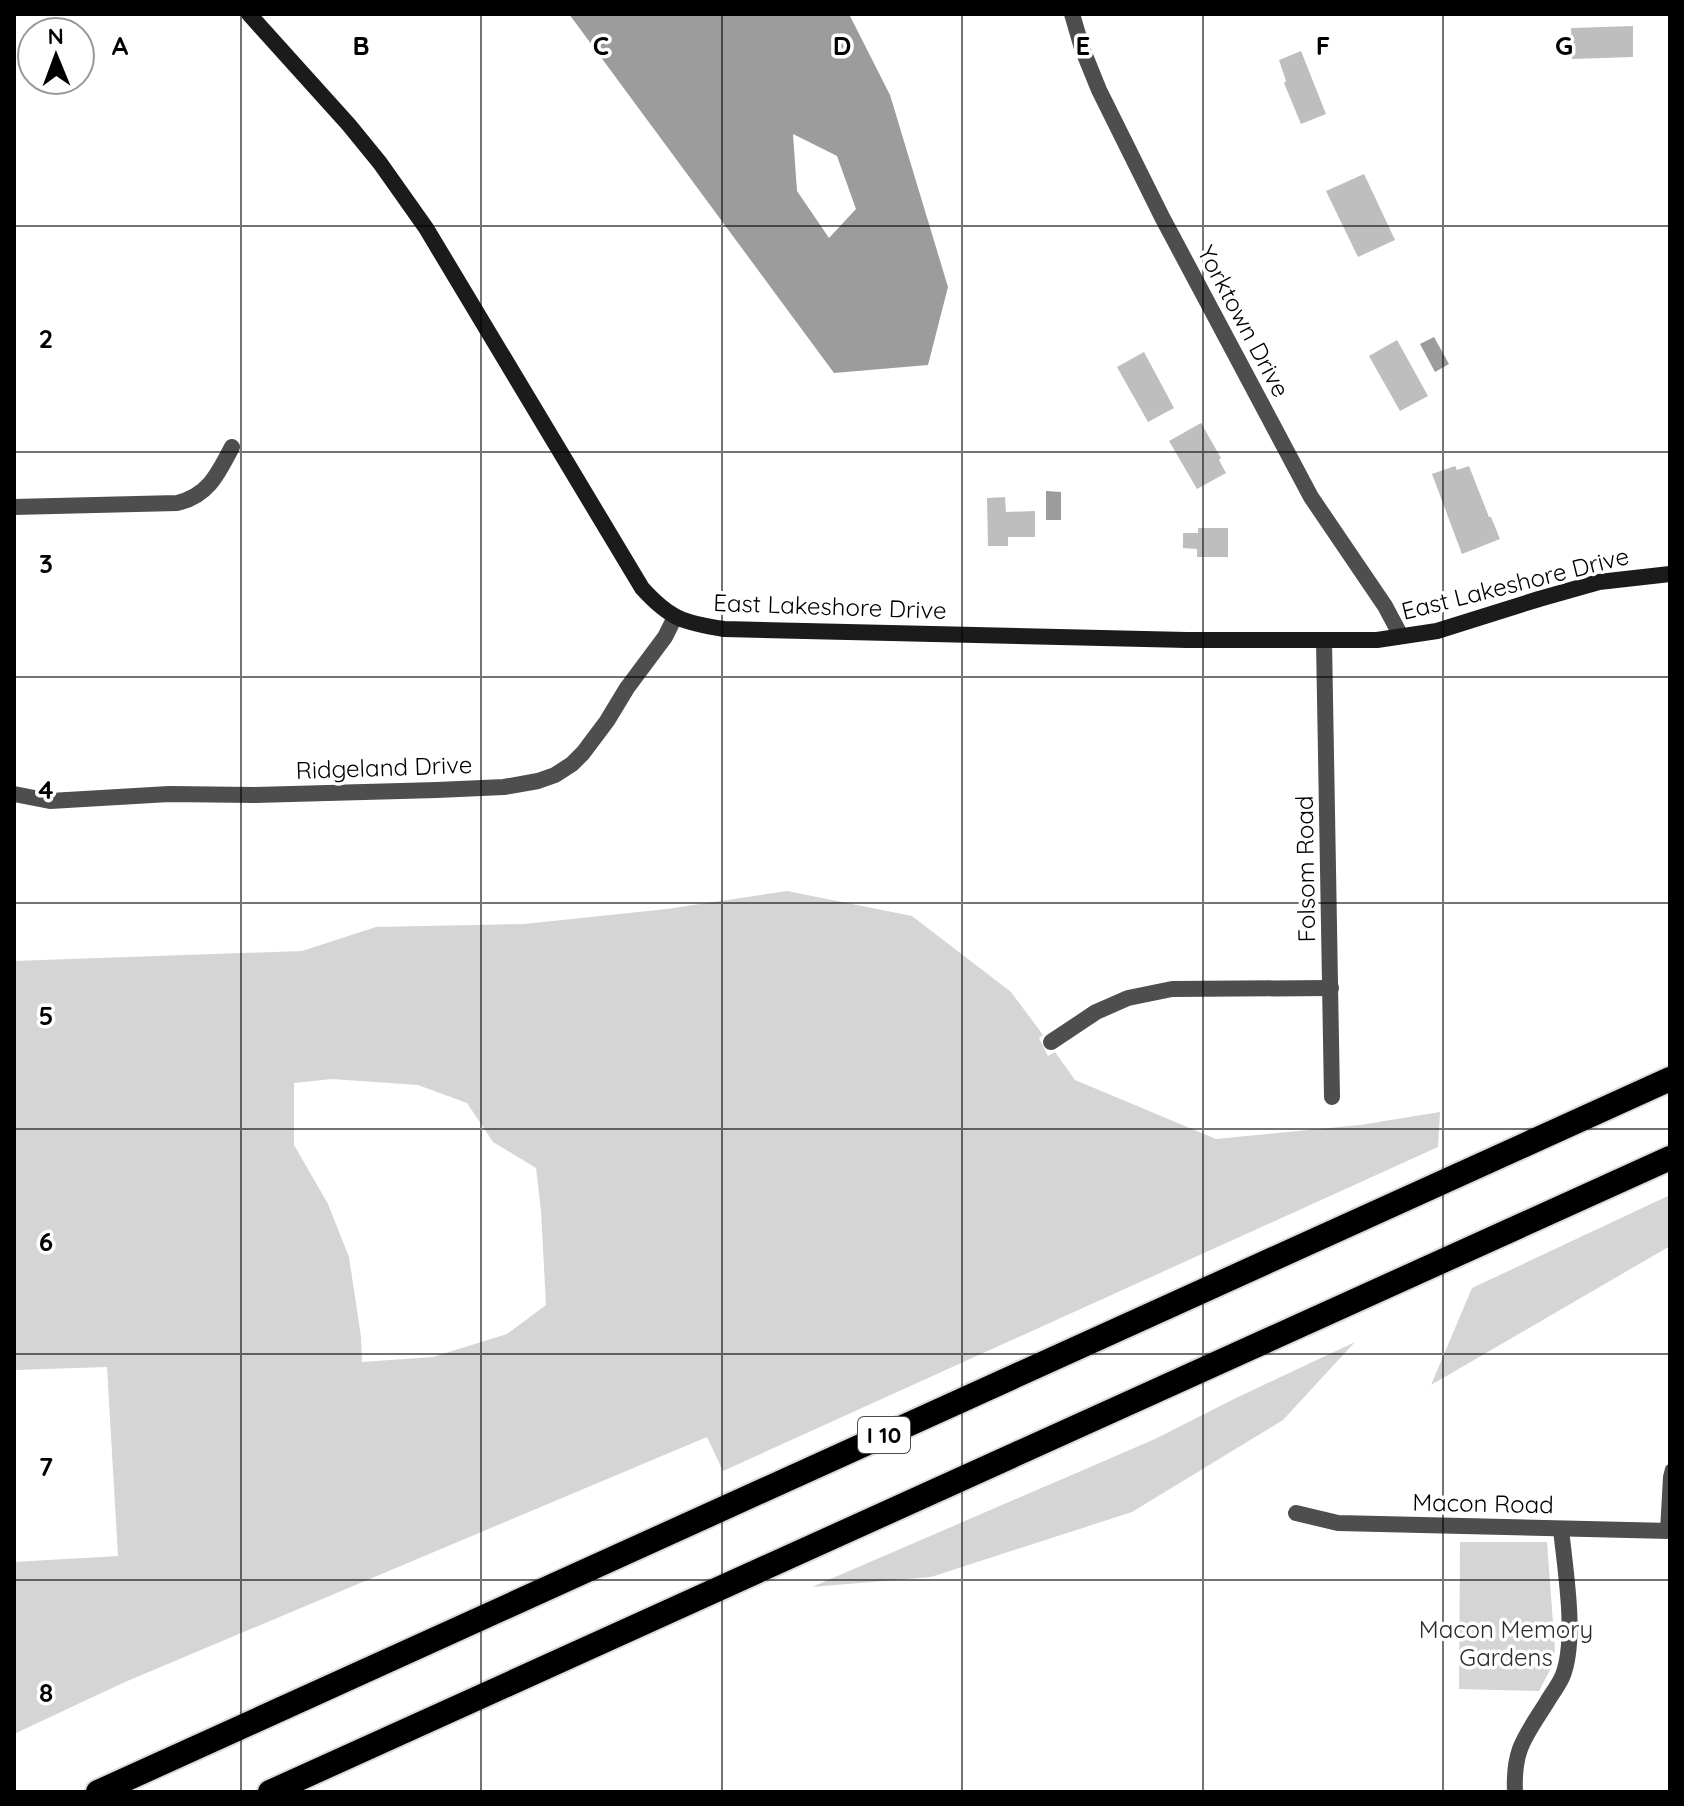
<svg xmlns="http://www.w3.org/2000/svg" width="1684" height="1806" viewBox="0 0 1684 1806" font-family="Quicksand,sans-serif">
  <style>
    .green { fill: #d5d5d5; fill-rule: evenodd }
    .water { fill: #9c9c9c; fill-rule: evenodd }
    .building { fill: #bebebe }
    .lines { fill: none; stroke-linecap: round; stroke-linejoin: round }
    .highway-casing { stroke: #dbdbdb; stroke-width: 28 }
    .lane { stroke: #4e4e4e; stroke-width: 10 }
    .street { stroke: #4e4e4e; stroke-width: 16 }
    .secondary { stroke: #1b1b1b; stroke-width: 16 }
    .highway { stroke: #000; stroke-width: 24 }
    .grid { fill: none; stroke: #000; stroke-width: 2; stroke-opacity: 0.55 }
    .labels { text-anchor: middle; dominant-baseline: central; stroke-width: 7; stroke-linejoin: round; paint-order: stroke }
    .shield { fill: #fff; stroke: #4c4c4c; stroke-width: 2 }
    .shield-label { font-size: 22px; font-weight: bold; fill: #000 }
    .street-label { font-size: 24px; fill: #000; stroke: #fff }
    .park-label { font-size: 24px; fill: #2c2c2c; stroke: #fff }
    .grid-label { font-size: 26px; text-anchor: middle; font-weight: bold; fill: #000; stroke: #fff; stroke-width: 7; stroke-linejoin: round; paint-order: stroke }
  </style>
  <rect width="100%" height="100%" fill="#fff"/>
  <!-- green -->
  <g class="green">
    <path d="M787 891 912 916 1011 992 1043 1035 1039 1038 1048 1056 1055 1052 1075 1080 1216 1139 1360 1125 1440 1112 1438 1147 723 1471 707 1437 125 1682 14 1734V1562L118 1556 107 1367 14 1370V961L302 951 376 927 524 924 667 909ZM332 1079 418 1085 467 1103 493 1142 536 1168 541 1211 546 1305 507 1334 433 1357 362 1362 361 1337 349 1257 328 1204 294 1145V1083Z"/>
    <path d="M1670 1195V1246L1431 1385 1472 1288Z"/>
    <path d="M1355 1342 1283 1420 1132 1512 931 1577 812 1587 1155 1439 1234 1399Z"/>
    <path d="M1460 1542H1547L1555 1650 1551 1668 1539 1691 1459 1689Z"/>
  </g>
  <!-- water -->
  <g class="water">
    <path d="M569 14H849L890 95 948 287 928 365 834 373ZM793 134 837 156 856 209 829 238 797 191Z"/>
    <path d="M1434 337 1449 364 1435 372 1420 344Z"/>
    <path d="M1046 491 1061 492V520H1046Z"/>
  </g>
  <!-- building -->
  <g class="building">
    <path d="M1633 26V57L1572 59 1571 28Z"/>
    <path d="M1301 51 1326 114 1301 124 1284 83 1286 81 1279 60Z"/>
    <path d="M1364 174 1395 240 1358 257 1326 191Z"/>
    <path d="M1397 340 1428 396 1400 411 1369 356Z"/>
    <path d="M1144 352 1174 408 1148 422 1117 367Z"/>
    <path d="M1201 423 1221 458 1219 460 1226 473 1197 489 1169 441Z"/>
    <path d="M1455 466 1457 470 1469 466 1489 517H1491L1500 539 1462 554 1432 474Z"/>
    <path d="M1005 497 1006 512 1035 511V537H1008V546H988L987 498Z"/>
    <path d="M1198 528H1228V557H1197V549L1183 548V533H1198Z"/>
  </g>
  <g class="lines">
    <defs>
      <g id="highway">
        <path d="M98 1792 1670 1079"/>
        <path d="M270 1792 1670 1158"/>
      </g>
    </defs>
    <!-- highway casing -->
    <use href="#highway" class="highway-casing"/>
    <!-- lane -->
    <path class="lane" d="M1665 1531 1668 1477 1670 1469"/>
    <!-- street -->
    <g class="street">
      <path d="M1072 14 1082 48 1099 90 1162 217 1219 324 1311 497 1385 606 1401 636"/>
      <path d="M14 507 177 503C208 496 218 474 232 447"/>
      <path d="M1324 641 1332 1097"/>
      <path d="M14 794 50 801 169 794 255 795 437 790 504 787 538 781 555 775 572 764 583 753 607 721 627 688 665 637 675 617"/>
      <path d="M1051 1042 1096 1012 1128 998 1172 989 1331 988"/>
      <path d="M1296 1513 1338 1523 1670 1531"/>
      <path d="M1515 1792C1513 1749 1525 1737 1547 1702 1552 1693 1559 1685 1563 1675 1577 1638 1565 1569 1561 1529"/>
    </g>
    <!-- secondary -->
    <path class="secondary" d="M249 14 349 125 380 163 426 228 642 588C670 619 684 623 724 629L1187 640H1377L1437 631 1539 599 1599 582 1670 574"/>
    <!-- highway -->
    <use href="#highway" class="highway"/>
  </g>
  <!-- grid -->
  <path class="grid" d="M241 14V1792M481 14V1792M722 14V1792M962 14V1792M1203 14V1792M1443 14V1792M14 226H1670M14 452H1670M14 677H1670M14 903H1670M14 1129H1670M14 1354H1670M14 1580H1670"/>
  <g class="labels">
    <!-- shield labels -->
    <rect class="shield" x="858" y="1417" width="52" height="36" rx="6"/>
    <g class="shield-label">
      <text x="884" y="1435">I 10</text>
    </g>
    <!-- street labels -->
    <g class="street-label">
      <text transform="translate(1244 321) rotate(62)">Yorktown Drive</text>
      <text transform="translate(1515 583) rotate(-14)">East Lakeshore Drive</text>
      <text transform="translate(830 606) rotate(2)">East Lakeshore Drive</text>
      <text transform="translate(384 767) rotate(-2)">Ridgeland Drive</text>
      <text transform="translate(1305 869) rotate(-91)">Folsom Road</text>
      <text transform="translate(1483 1503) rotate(1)">Macon Road</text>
    </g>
    <!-- park labels -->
    <g class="park-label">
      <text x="1506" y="1629">Macon Memory<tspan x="1506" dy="28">Gardens</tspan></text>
    </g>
  </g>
  <g class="grid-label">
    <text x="120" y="55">A</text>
    <text x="361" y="55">B</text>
    <text x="601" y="55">C</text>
    <text x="842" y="55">D</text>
    <text x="1083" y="55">E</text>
    <text x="1323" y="55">F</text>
    <text x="1564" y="55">G</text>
    <text x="46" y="348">2</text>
    <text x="46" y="573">3</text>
    <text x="46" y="799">4</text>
    <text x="46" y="1025">5</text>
    <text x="46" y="1251">6</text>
    <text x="46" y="1476">7</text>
    <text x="46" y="1702">8</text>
  </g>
  <!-- border -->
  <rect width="1684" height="1806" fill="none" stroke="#000000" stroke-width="32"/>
  <!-- north arrow -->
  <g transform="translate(56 56) rotate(359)"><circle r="38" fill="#ffffff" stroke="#999999" stroke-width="2"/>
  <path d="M0-6L14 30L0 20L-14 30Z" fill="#000000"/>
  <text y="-12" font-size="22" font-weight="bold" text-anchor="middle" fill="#000000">N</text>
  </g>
</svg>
